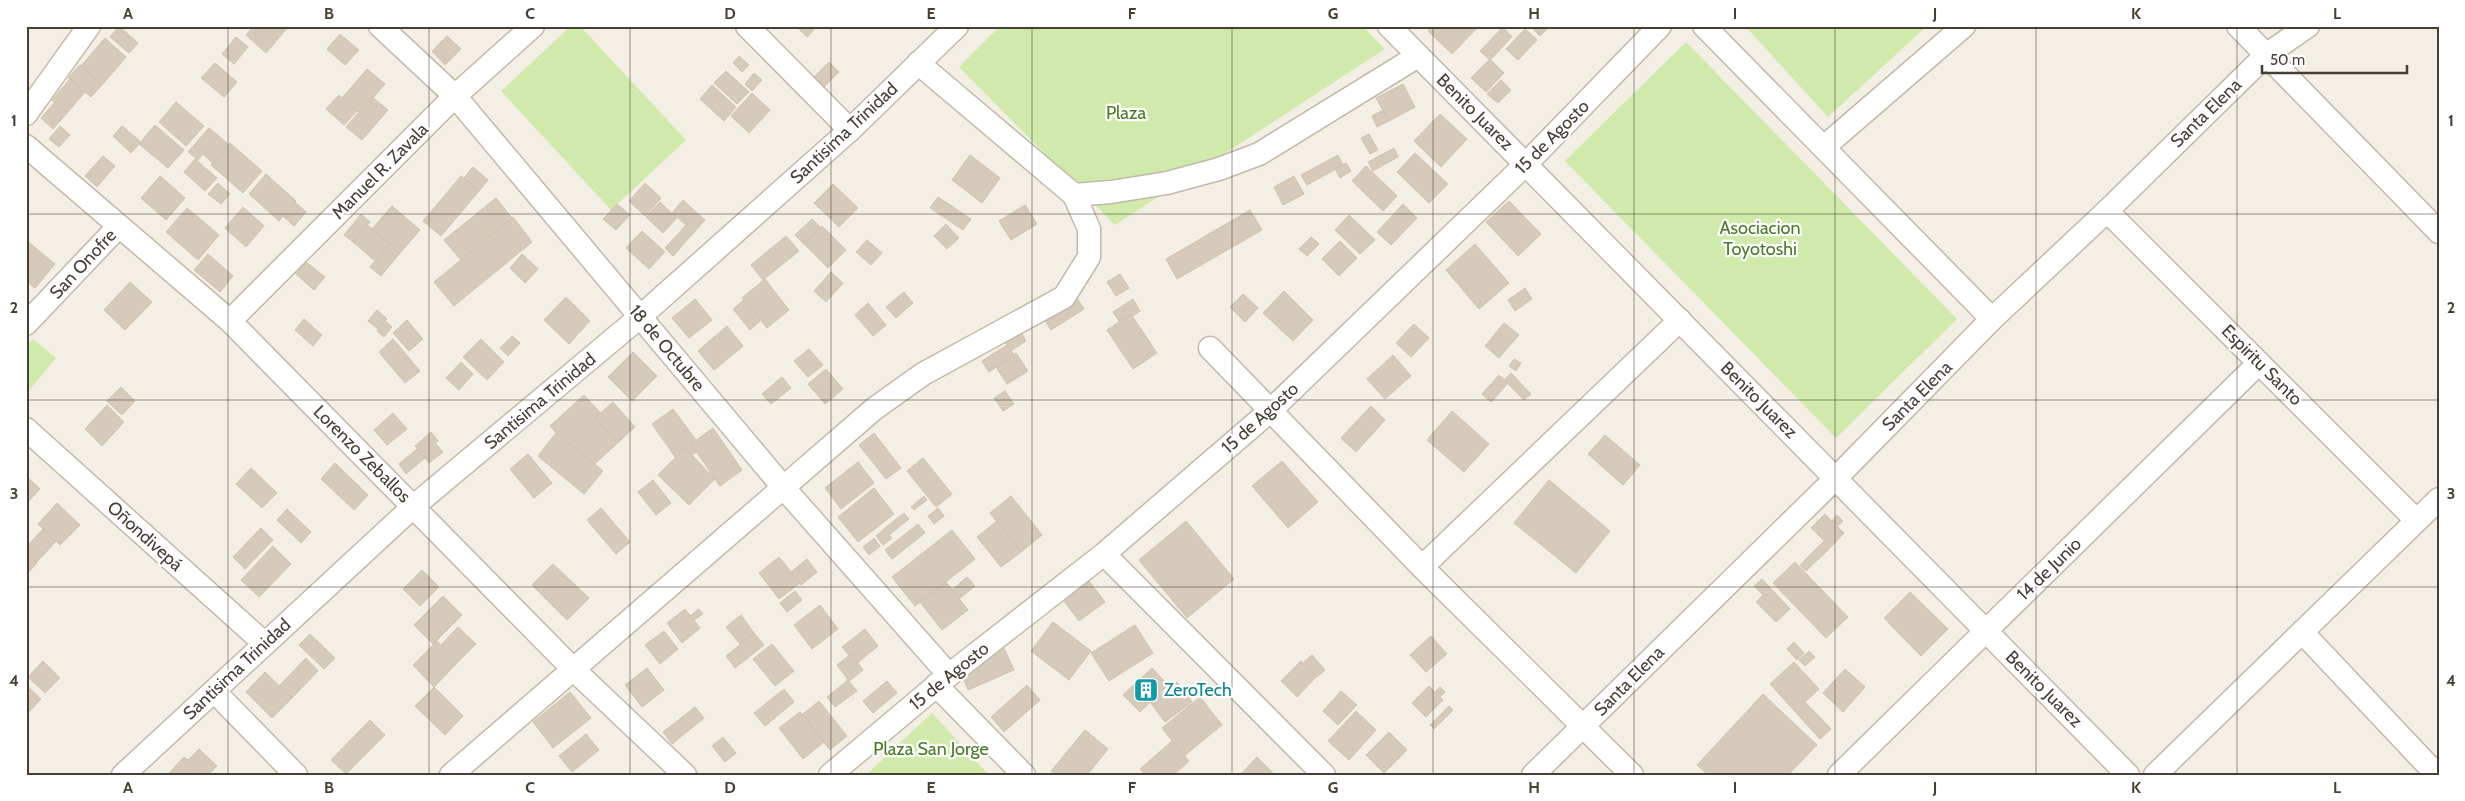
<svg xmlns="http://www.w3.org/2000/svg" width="2465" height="801" viewBox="0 0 2465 801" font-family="Cabin,sans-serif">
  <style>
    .green { fill: #d0eaab }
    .building { fill: #d6caba; stroke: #d1c2ad }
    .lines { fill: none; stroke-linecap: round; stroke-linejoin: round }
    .street-casing { stroke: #c2b9aa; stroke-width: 25 }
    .street { stroke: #fff; stroke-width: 22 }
    .grid { fill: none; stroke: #463f34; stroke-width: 1; stroke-opacity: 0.55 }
    .labels { text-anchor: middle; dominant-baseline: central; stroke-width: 4.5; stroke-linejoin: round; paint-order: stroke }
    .street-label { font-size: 18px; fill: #463f34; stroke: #fff }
    .park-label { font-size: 18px; fill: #487b24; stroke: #fff }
    .culture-label { font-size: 18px; fill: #0d838f; stroke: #fff; text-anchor: start }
    .neatline { fill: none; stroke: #463f34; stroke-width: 2 }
    .grid-label { font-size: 16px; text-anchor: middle; font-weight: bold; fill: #463f34 }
  </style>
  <rect width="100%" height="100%" fill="#f4efe5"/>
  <!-- green -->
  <g class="green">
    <path d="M571 26H580L686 140 611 210 501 91Z"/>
    <path d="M1000 26H1362L1385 49 1115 225 959 67Z"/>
    <path d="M1745 26H1927L1828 117Z"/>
    <path d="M1686 42 1957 319 1836 438 1565 161Z"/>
    <path d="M33 339 56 358 26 394V347Z"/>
    <path d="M932 713 989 775H866Z"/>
  </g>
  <!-- building -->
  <g class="building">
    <path d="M119 26 138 43 129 53 110 37Z"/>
    <path d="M254 26H289L266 53 246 35Z"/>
    <path d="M796 26H817L807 37Z"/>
    <path d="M1433 26H1479L1452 54 1428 31Z"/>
    <path d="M1530 26H1550L1540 36Z"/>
    <path d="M1503 27 1512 37 1490 60 1480 51Z"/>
    <path d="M1525 29 1537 40 1518 60 1506 49Z"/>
    <path d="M340 34 359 50 345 65 327 49Z"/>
    <path d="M447 36 461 49 445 65 432 51Z"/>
    <path d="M236 37 248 47 234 64 222 54Z"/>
    <path d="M105 38 126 57 102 85 81 66Z"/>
    <path d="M739 56 749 65 742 72 733 63Z"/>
    <path d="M1490 59 1504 73 1486 92 1471 78Z"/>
    <path d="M829 62 839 72 824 87 814 77Z"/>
    <path d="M215 63 237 82 224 97 201 78Z"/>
    <path d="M80 65 102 85 91 97 68 78Z"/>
    <path d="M367 69 385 84 360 113 342 98Z"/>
    <path d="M726 71 749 92 737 104 714 83Z"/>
    <path d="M754 73 762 80 752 91 745 84Z"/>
    <path d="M70 79 85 92 67 113 52 100Z"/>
    <path d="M1501 80 1511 90 1498 103 1487 94Z"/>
    <path d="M1403 84 1415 107 1389 121 1376 98Z"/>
    <path d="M712 85 736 107 724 121 700 99Z"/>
    <path d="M752 93 770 110 749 133 731 116Z"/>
    <path d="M339 95 357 111 344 125 326 109Z"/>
    <path d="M372 97 388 110 362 140 346 127Z"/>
    <path d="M55 102 67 113 53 129 41 118Z"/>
    <path d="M176 102 204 126 186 146 159 122Z"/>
    <path d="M1383 110 1389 121 1377 127 1372 116Z"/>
    <path d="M1440 114 1467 139 1441 167 1414 141Z"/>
    <path d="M155 125 184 150 168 168 139 144Z"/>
    <path d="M60 126 70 135 59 147 49 139Z"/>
    <path d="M122 126 141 142 131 153 113 136Z"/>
    <path d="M209 128 219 136 198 160 188 152Z"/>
    <path d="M1369 134 1378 150 1370 154 1361 138Z"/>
    <path d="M219 136 230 146 214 164 203 154Z"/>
    <path d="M230 143 262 171 243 193 211 165Z"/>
    <path d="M1394 148 1398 157 1373 171 1368 162Z"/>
    <path d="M1415 153 1448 184 1429 203 1397 172Z"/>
    <path d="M970 155 1000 178 982 203 952 180Z"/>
    <path d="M1338 155 1343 165 1307 185 1301 175Z"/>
    <path d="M103 156 115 166 97 187 85 176Z"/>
    <path d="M195 159 217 178 205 191 184 172Z"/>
    <path d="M1346 163 1351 171 1340 178 1335 169Z"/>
    <path d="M1366 166 1397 196 1383 211 1352 181Z"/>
    <path d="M473 167 488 180 479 191 464 178Z"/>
    <path d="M266 174 296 201 279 221 249 194Z"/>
    <path d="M160 176 185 198 166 220 141 198Z"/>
    <path d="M461 176 479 191 441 236 423 221Z"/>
    <path d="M1294 176 1304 194 1283 205 1274 187Z"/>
    <path d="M218 183 230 194 221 204 208 194Z"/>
    <path d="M645 183 661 198 645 216 629 201Z"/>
    <path d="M833 184 858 208 839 227 814 203Z"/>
    <path d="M938 197 971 219 963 230 930 208Z"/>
    <path d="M496 198 512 218 461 260 444 240Z"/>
    <path d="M683 200 697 213 686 225 672 213Z"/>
    <path d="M1509 201 1541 234 1518 256 1486 222Z"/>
    <path d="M295 202 306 212 294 226 283 216Z"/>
    <path d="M660 202 677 218 663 233 646 217Z"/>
    <path d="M617 204 630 215 616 230 603 219Z"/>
    <path d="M1403 204 1417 218 1391 245 1377 232Z"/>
    <path d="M1025 205 1037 224 1011 240 999 221Z"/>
    <path d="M392 206 420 230 400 253 372 229Z"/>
    <path d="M243 207 264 226 246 247 225 228Z"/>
    <path d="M187 208 219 235 198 260 166 232Z"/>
    <path d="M1250 210 1262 230 1177 279 1166 259Z"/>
    <path d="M697 213 705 220 673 256 665 248Z"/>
    <path d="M361 214 370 222 353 242 344 235Z"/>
    <path d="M1349 215 1375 240 1360 254 1335 230Z"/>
    <path d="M513 217 532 242 454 306 434 282Z"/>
    <path d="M812 219 821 228 804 244 795 235Z"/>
    <path d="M946 224 959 238 947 249 934 236Z"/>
    <path d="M367 225 390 244 375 261 353 242Z"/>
    <path d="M822 226 846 250 828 268 804 244Z"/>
    <path d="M642 231 665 252 649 269 626 248Z"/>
    <path d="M786 236 799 251 763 280 751 265Z"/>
    <path d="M1311 237 1319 244 1307 256 1299 249Z"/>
    <path d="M26 240 55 264 35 288 26 281Z"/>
    <path d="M867 240 882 253 871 265 856 252Z"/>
    <path d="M1340 241 1357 258 1339 276 1322 259Z"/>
    <path d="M390 244 400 253 381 276 370 267Z"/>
    <path d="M1475 244 1509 283 1479 309 1446 270Z"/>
    <path d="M208 254 233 276 220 292 194 270Z"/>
    <path d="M522 254 538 269 525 283 510 268Z"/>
    <path d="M306 262 325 277 314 290 296 274Z"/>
    <path d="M831 272 843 283 826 302 814 291Z"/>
    <path d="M1120 274 1129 288 1116 296 1107 282Z"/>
    <path d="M765 279 789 310 767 328 742 298Z"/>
    <path d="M130 282 152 302 125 330 104 310Z"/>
    <path d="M1525 288 1532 299 1515 311 1508 300Z"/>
    <path d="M1284 291 1313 320 1293 341 1263 313Z"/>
    <path d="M904 292 913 303 896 318 886 307Z"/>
    <path d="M1243 294 1258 308 1245 322 1230 307Z"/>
    <path d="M1075 295 1084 309 1051 330 1042 316Z"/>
    <path d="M566 297 590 321 569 344 544 320Z"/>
    <path d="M695 299 712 320 689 338 672 318Z"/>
    <path d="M1133 299 1140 311 1121 324 1113 312Z"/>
    <path d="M744 300 761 320 750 330 733 309Z"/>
    <path d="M868 303 886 325 873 336 855 315Z"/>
    <path d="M377 310 387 319 378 329 368 321Z"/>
    <path d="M1131 314 1157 353 1133 369 1107 330Z"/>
    <path d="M304 319 322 335 313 346 295 330Z"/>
    <path d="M407 320 423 339 409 351 393 333Z"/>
    <path d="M385 321 392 327 384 337 377 331Z"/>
    <path d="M1504 323 1519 335 1499 358 1485 346Z"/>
    <path d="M1414 324 1429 338 1411 357 1396 343Z"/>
    <path d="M727 326 743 346 714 370 698 351Z"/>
    <path d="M1017 326 1026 341 1011 351 1001 336Z"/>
    <path d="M512 336 520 343 508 356 500 348Z"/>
    <path d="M393 339 420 371 405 383 379 352Z"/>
    <path d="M481 339 504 362 487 380 463 357Z"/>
    <path d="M1007 345 1014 355 989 372 982 361Z"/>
    <path d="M809 349 823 365 808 377 794 361Z"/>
    <path d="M633 352 657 376 632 401 608 377Z"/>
    <path d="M1016 353 1028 371 1007 384 996 367Z"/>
    <path d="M1393 355 1411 376 1385 399 1367 379Z"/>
    <path d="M1514 359 1521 363 1516 371 1509 366Z"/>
    <path d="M461 362 473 374 459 390 446 378Z"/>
    <path d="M826 369 843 389 825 404 808 384Z"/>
    <path d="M1511 373 1531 394 1524 400 1504 380Z"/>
    <path d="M1499 375 1508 383 1491 402 1482 394Z"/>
    <path d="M782 377 791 388 771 404 762 394Z"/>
    <path d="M121 387 135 401 122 415 107 401Z"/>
    <path d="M1005 391 1014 404 1003 411 994 398Z"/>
    <path d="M584 395 623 438 589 469 550 426Z"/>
    <path d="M613 402 635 427 617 443 595 418Z"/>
    <path d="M107 405 124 422 102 446 85 429Z"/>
    <path d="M1371 406 1385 420 1356 452 1341 438Z"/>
    <path d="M673 409 702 448 680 464 652 424Z"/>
    <path d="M1452 411 1489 444 1464 472 1427 440Z"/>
    <path d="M393 413 407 429 387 445 374 430Z"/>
    <path d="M713 428 742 470 720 486 691 444Z"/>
    <path d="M431 432 438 441 422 454 415 446Z"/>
    <path d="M556 433 603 471 584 494 538 456Z"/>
    <path d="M874 433 901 468 886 479 859 445Z"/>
    <path d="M1605 435 1640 465 1623 485 1588 454Z"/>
    <path d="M436 444 443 452 429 463 423 455Z"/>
    <path d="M685 448 715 479 689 505 658 475Z"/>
    <path d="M417 449 425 458 406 474 399 464Z"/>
    <path d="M528 454 552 483 534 498 510 469Z"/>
    <path d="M923 458 952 494 936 507 907 471Z"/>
    <path d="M1282 461 1318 502 1288 528 1252 486Z"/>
    <path d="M858 462 874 483 841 509 825 488Z"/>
    <path d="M335 463 368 495 354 510 321 479Z"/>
    <path d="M251 468 277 493 262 508 236 484Z"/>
    <path d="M26 476 40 489 26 504Z"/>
    <path d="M653 480 671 503 656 515 638 492Z"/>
    <path d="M1549 480 1610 531 1576 573 1514 523Z"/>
    <path d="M874 488 894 514 858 542 838 517Z"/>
    <path d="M924 496 927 500 914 510 911 507Z"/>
    <path d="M1011 496 1042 535 1021 552 990 513Z"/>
    <path d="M57 503 80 525 60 545 38 524Z"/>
    <path d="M601 508 630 542 616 554 587 520Z"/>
    <path d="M938 508 944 516 934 524 928 516Z"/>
    <path d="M287 509 311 532 301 543 277 520Z"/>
    <path d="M904 513 909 519 889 535 884 529Z"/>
    <path d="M1825 514 1832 521 1837 515 1843 521 1837 526 1844 533 1831 547 1811 528Z"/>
    <path d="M997 521 1021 552 1001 567 977 537Z"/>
    <path d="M1186 521 1234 579 1187 618 1139 560Z"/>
    <path d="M918 524 925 533 892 559 885 550Z"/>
    <path d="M261 528 273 540 245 569 233 557Z"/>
    <path d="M43 529 56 541 37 562 26 552V547Z"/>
    <path d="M884 529 892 538 883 545 876 536Z"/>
    <path d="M952 530 975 559 915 606 892 577Z"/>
    <path d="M874 538 880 546 869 555 863 547Z"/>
    <path d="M1824 541 1830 548 1806 571 1800 565Z"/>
    <path d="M273 546 291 564 259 597 241 580Z"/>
    <path d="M26 553 37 563 26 575Z"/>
    <path d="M779 557 800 583 779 599 759 573Z"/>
    <path d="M807 559 817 572 801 585 791 572Z"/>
    <path d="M1795 562 1848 617 1826 638 1773 583Z"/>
    <path d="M553 564 589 598 567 620 532 585Z"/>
    <path d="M422 570 439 587 420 606 403 589Z"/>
    <path d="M967 577 975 586 959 599 952 590Z"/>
    <path d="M1086 577 1105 602 1079 621 1060 596Z"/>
    <path d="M1762 579 1790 609 1776 622 1756 602 1763 595 1754 586Z"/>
    <path d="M946 582 968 610 942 630 920 602Z"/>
    <path d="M795 591 802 600 787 612 780 603Z"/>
    <path d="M1910 592 1948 629 1921 656 1884 618Z"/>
    <path d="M443 596 462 615 433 644 414 625Z"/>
    <path d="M820 605 838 629 812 649 794 625Z"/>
    <path d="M685 609 700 628 682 643 667 623Z"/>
    <path d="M699 609 703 614 694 620 690 616Z"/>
    <path d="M741 615 754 633 740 644 726 627Z"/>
    <path d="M1053 622 1091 651 1069 680 1031 651Z"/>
    <path d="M1135 625 1153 653 1109 681 1091 653Z"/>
    <path d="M458 627 476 644 458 662 441 645Z"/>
    <path d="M865 629 878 646 856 664 842 647Z"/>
    <path d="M664 631 678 649 660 664 645 645Z"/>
    <path d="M754 633 764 645 735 668 726 656Z"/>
    <path d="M310 634 335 658 324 669 299 645Z"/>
    <path d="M1431 636 1447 654 1426 672 1410 655Z"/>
    <path d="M437 641 458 662 434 687 413 665Z"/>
    <path d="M1794 642 1804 653 1797 660 1787 649Z"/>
    <path d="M772 644 794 671 775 686 753 659Z"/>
    <path d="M1004 648 1014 670 968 690 959 668Z"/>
    <path d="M1809 651 1815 657 1805 666 1799 660Z"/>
    <path d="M851 654 863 670 849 681 837 665Z"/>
    <path d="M1312 655 1325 670 1317 677 1304 662Z"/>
    <path d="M306 658 318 671 292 698 279 686Z"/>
    <path d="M43 661 60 678 45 693 28 677Z"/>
    <path d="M1301 661 1317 676 1297 697 1281 681Z"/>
    <path d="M1794 662 1819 689 1805 702 1831 729 1820 739 1770 684Z"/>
    <path d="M647 668 664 690 642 707 625 685Z"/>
    <path d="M1152 668 1168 685 1140 712 1123 695Z"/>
    <path d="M1845 669 1865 687 1843 712 1823 693Z"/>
    <path d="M265 672 292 698 272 718 246 692Z"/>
    <path d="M848 680 857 691 835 707 827 697Z"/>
    <path d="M887 681 897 693 873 713 863 701Z"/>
    <path d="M1177 682 1192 702 1165 722 1150 702Z"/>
    <path d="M26 685 41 699 26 715Z"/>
    <path d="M1027 685 1040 700 1004 732 991 717Z"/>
    <path d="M1429 686 1435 692 1440 687 1445 692 1440 697 1443 700 1426 717 1412 703Z"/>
    <path d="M434 687 463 716 445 735 415 706Z"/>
    <path d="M784 689 794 702 765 726 754 713Z"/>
    <path d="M1341 691 1357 705 1338 725 1323 711Z"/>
    <path d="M570 692 591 718 553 748 533 722Z"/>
    <path d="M1763 694 1817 745 1788 775H1708L1697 765Z"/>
    <path d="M1200 697 1222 725 1184 756 1162 728Z"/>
    <path d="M819 701 847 736 830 750 802 715Z"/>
    <path d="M1449 706 1453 710 1434 729 1430 725Z"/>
    <path d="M695 707 704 718 672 744 663 732Z"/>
    <path d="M1356 711 1376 730 1349 760 1328 741Z"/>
    <path d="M800 712 824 742 803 759 779 728Z"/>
    <path d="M370 720 385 735 346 774 331 760Z"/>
    <path d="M1085 730 1108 749 1087 775H1056L1051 771Z"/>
    <path d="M1389 732 1407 750 1384 773 1366 755Z"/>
    <path d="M586 734 599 750 572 772 559 756Z"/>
    <path d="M723 737 736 753 725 762 712 746Z"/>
    <path d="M1172 741 1189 761 1174 775H1145L1140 769Z"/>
    <path d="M199 749 217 766 208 775H202L188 760Z"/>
    <path d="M184 757 188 760 202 775H171L169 773Z"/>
    <path d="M1257 757 1275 775 1241 774Z"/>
  </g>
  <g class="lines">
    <defs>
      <g id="street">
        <path d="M380 26 455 96 783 487 949 675"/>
        <path d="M747 26 850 130"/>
        <path d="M1389 26 2128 775"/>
        <path d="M1704 26 1992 319"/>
        <path d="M2238 26 2439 232"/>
        <path d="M918 63 1074 195"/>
        <path d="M26 114 89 26"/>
        <path d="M26 146 230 321 573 669 685 775"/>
        <path d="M1824 147 1964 26"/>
        <path d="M2107 211 2416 520"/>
        <path d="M230 321 455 96 533 26"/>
        <path d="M26 324 119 226"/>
        <path d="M1210 348 1422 567 1632 775"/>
        <path d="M26 429 264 643"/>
        <path d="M1104 554 1324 775"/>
        <path d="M1422 567 1680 320"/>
        <path d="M2302 632 2437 775"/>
        <path d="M936 685 1024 775"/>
        <path d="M214 691 296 775"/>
        <path d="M123 775 414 506 641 316 850 130 957 26"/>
        <path d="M451 775 874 409 923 374 1064 297 1089 257V229L1074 195 1111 192 1167 183 1219 169 1259 154 1418 56"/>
        <path d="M830 775 949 675 1104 554 1271 410 1526 164 1660 26"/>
        <path d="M1533 775 1836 478 1992 319 2107 211 2266 55 2308 26"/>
        <path d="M1839 775 2259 363"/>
        <path d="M2155 775 2439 499"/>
      </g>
    </defs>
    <!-- street casing -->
    <use href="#street" class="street-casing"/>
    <!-- street -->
    <use href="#street" class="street"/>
  </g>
  <!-- grid -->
  <path class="grid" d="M228 26V775M429 26V775M630 26V775M831 26V775M1032 26V775M1232 26V775M1433 26V775M1634 26V775M1835 26V775M2036 26V775M2237 26V775M26 214H2439M26 400H2439M26 587H2439"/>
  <!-- icons -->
  <defs>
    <symbol id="building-square" viewBox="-11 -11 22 22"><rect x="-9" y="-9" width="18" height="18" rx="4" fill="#0f9aa8" stroke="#fff"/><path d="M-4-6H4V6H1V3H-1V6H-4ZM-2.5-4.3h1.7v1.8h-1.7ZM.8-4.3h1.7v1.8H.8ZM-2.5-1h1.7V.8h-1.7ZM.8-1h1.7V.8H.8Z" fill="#fff"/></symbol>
  </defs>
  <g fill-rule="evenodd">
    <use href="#building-square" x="1132" y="676" width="28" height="28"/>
  </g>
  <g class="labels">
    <!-- street labels -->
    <g class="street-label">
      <text transform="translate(1475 112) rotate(45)">Benito Juarez</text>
      <text transform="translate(2206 113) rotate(-44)">Santa Elena</text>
      <text transform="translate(844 133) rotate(-43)">Santisima Trinidad</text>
      <text transform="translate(1552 137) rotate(-45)">15 de Agosto</text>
      <text transform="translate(380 171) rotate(-45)">Manuel R. Zavala</text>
      <text transform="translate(83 264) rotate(-47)">San Onofre</text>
      <text transform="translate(667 348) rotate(50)">18 de Octubre</text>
      <text transform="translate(2262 365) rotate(45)">Espiritu Santo</text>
      <text transform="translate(1917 396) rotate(-45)">Santa Elena</text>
      <text transform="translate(1759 400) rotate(45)">Benito Juarez</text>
      <text transform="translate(540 401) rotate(-40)">Santisima Trinidad</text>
      <text transform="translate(1260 418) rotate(-42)">15 de Agosto</text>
      <text transform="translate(362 454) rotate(45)">Lorenzo Zeballos</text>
      <text transform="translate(145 536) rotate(42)">Oñondivepá</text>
      <text transform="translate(2049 569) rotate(-44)">14 de Junio</text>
      <text transform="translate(237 669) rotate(-43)">Santisima Trinidad</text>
      <text transform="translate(949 676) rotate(-39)">15 de Agosto</text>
      <text transform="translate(1629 681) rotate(-45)">Santa Elena</text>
      <text transform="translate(2044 689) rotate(45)">Benito Juarez</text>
    </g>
    <!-- park labels -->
    <g class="park-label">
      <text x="1126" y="113">Plaza</text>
      <text x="1760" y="228">Asociacion<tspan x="1760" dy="21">Toyotoshi</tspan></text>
      <text x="931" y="749">Plaza San Jorge</text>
    </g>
    <!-- culture labels -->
    <g class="culture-label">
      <text x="1164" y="690">ZeroTech</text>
    </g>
  </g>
  <!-- border -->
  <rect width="2465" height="801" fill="none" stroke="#ffffff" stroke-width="55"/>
  <!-- scale -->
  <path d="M2262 65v8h145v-8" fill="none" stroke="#463f34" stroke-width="2.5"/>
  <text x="2270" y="65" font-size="15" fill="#463f34" stroke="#ffffff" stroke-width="4" paint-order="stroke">50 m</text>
  <rect x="28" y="28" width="2410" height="746" class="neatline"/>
  <g class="grid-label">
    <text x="128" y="19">A</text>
    <text x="329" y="19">B</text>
    <text x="530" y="19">C</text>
    <text x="730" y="19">D</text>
    <text x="931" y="19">E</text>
    <text x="1132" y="19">F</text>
    <text x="1333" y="19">G</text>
    <text x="1534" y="19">H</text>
    <text x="1735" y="19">I</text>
    <text x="1935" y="19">J</text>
    <text x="2136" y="19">K</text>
    <text x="2337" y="19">L</text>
    <text x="14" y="126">1</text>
    <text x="2451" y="126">1</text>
    <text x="14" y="313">2</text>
    <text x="2451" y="313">2</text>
    <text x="14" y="499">3</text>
    <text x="2451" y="499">3</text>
    <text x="14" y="686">4</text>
    <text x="2451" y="686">4</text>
    <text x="128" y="793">A</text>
    <text x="329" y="793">B</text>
    <text x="530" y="793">C</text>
    <text x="730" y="793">D</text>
    <text x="931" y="793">E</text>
    <text x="1132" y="793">F</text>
    <text x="1333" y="793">G</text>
    <text x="1534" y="793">H</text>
    <text x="1735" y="793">I</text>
    <text x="1935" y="793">J</text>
    <text x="2136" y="793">K</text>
    <text x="2337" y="793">L</text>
  </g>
</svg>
